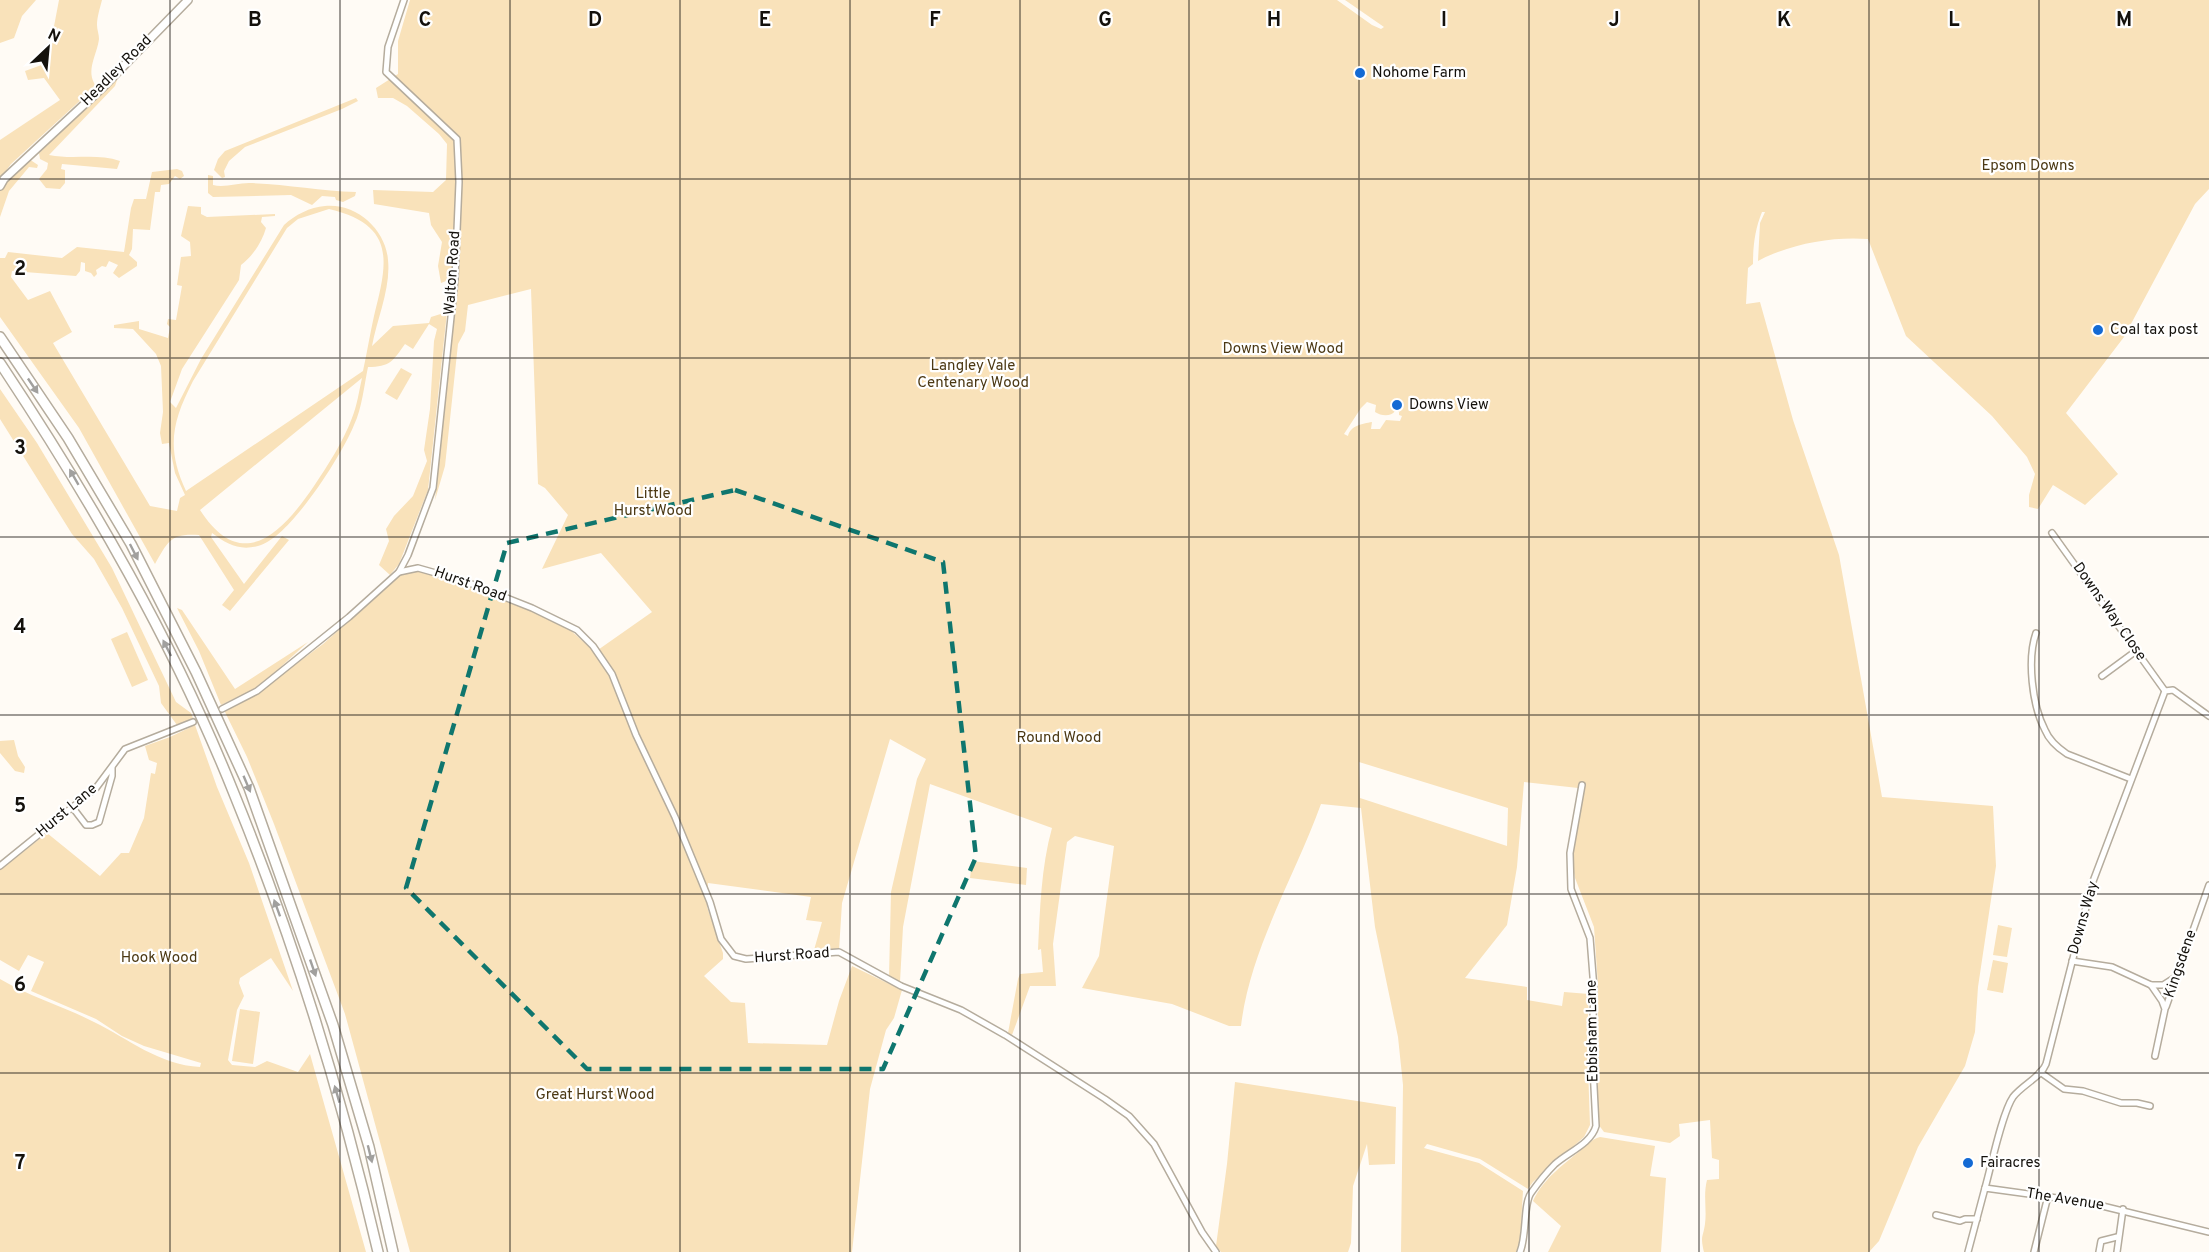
<svg xmlns="http://www.w3.org/2000/svg" width="2209" height="1252" viewBox="0 0 2209 1252" font-family="Overpass,sans-serif">
  <style>
    .green { fill: #f9e2ba; fill-rule: evenodd }
    .lines { fill: none; stroke-linecap: round; stroke-linejoin: round }
    .street-tunnel { stroke: #dcd8d2; stroke-width: 5; stroke-dasharray: 5 2.5; stroke-linecap: butt }
    .street-casing { stroke: #b5ac9d; stroke-width: 8 }
    .secondary-casing { stroke: #b5ac9d; stroke-width: 10 }
    .highway-casing { stroke: #b5ac9d; stroke-width: 12 }
    .street { stroke: #fff; stroke-width: 5 }
    .secondary { stroke: #fff; stroke-width: 7 }
    .highway { stroke: #fff; stroke-width: 9 }
    .oneway { fill: #a1a09e }
    .marked { fill: none; stroke: #0f766e; stroke-width: 4.5; stroke-dasharray: 12 8; stroke-linejoin: round }
    .grid { fill: none; stroke: #14110c; stroke-width: 1.5; stroke-opacity: 0.55 }
    .poi-dot { fill: #146ad4; stroke: #fff; stroke-width: 2 }
    .labels { text-anchor: middle; dominant-baseline: central; stroke-width: 4.5; stroke-linejoin: round; paint-order: stroke }
    .street-label { font-size: 15px; fill: #14110c; stroke: #fff }
    .poi-label { font-size: 15px; fill: #14110c; stroke: #fff; text-anchor: start }
    .park-label { font-size: 15px; fill: #4b3813; stroke: #fff }
    .grid-label { font-size: 20px; text-anchor: middle; font-weight: bold; fill: #14110c; stroke: #fff; stroke-width: 4.5; stroke-linejoin: round; paint-order: stroke }
  </style>
  <rect width="100%" height="100%" fill="#fffbf5"/>
  <!-- green -->
  <g class="green">
    <path d="M0 0H36L22 16 14 38 0 43Z"/>
    <path d="M59 0H102C100 8 97 17 97 25 97 30 99 34 99 39 97 55 85 71 96 86L11 164 0 179V140L60 100 44 78 28 80 25 71 47 63Z"/>
    <path d="M410 0H1337L1372 25 1381 29 1384 27 1345 0H2209V189L2195 204 2124 337 2066 413 2118 474 2085 505 2053 485 2038 509 2029 507V495L2035 474 2027 457 1992 416 1906 336 1868 239C1833 236 1789 244 1758 261L1760 223 1765 212H1762C1755 229 1753 246 1753 264L1748 268 1746 304 1760 302 1793 420 1839 555 1882 797 1993 806 1996 866 1978 987 1975 1032 1965 1066 1918 1147 1879 1241 1869 1252H1704C1700 1235 1703 1238 1705 1224 1707 1208 1703 1196 1707 1180L1719 1179V1160L1712 1158 1710 1120 1679 1124 1680 1136 1670 1143 1604 1132 1598 1124 1594 1092H1598V985L1594 927 1575 878 1570 853 1582 786 1578 788 1524 782 1517 867 1507 925 1465 978 1527 987V1000L1562 1006 1564 992 1589 994 1587 1038 1590 1125 1584 1137 1533 1182 1528 1189 1480 1159 1427 1144 1424 1148 1479 1163 1523 1191 1520 1243 1516 1252H1401L1403 1085 1398 1037 1375 927 1361 808 1321 804C1295 876 1250 949 1241 1026H1229L1172 1004 1082 988 1099 956 1114 846 1075 836 1067 842 1053 944 1056 986H1030L1012 1035 1008 1033 1018 979 1020 974 1043 972 1041 949 1038 950C1040 910 1041 867 1052 828L930 784 903 927 900 982 889 977 891 892 917 779 926 759 890 739 842 903 839 950H814L822 922 806 920 811 897 708 883 707 907 723 953V959L704 976 731 1002 745 1003 748 1043 827 1045 839 1001 852 966 902 990 894 1018 886 1030 870 1089 852 1252H410L345 1014 274 824 247 757 224 710 252 697 323 644 402 574 416 570 434 574 536 613 568 628 595 652 652 612 601 553 542 569 568 515 545 488 538 484 531 289 468 305 465 331 458 344 445 466 435 500 457 279H451L441 283 438 266 442 242 431 225 429 213 374 204 373 190 433 192 446 180 447 144 439 134 407 106 393 98H378L376 88 398 74V41ZM1367 402 1376 405 1375 412C1381 416 1391 417 1395 411L1399 412V415L1402 416 1400 421 1386 420 1380 429H1371L1372 422C1362 424 1351 425 1348 436L1344 434 1361 408ZM1359 762 1508 808 1507 846 1360 798Z"/>
    <path d="M118 77 115 86 49 155C73 160 97 153 120 161L117 169 62 164 61 169 65 170V183L60 189 46 188 39 179 47 169 48 163 40 159 39 153Z"/>
    <path d="M356 98 358 101 342 109 245 147 229 161 224 171 225 177 222 178 214 170 218 159 225 151Z"/>
    <path d="M29 159 38 165 37 168 29 167 9 191 0 217V191L6 180Z"/>
    <path d="M177 169 182 171 184 176 180 179 175 176 169 184 161 185 160 192H155L150 230 133 229 132 249 129 255 137 262V266L119 278 113 273 118 265 109 261 106 267 102 266 96 270 97 274 94 277 91 273 85 271V263L81 262 80 271 76 276 12 271 11 277 28 300 50 291 72 332 53 343 150 506 177 511 180 498 185 495 175 473 169 443 162 444 160 433 163 412 161 366 156 354 133 329 114 328V325L139 321V329L168 338 170 327 167 324 168 319 176 320 182 286 177 285 181 257 191 256 190 242 181 236 188 206 201 207V214L207 217 275 214V216L262 217 261 222 266 228C262 242 253 256 241 265L239 280 182 369 170 402 176 408 201 359 284 225C295 215 310 207 325 206 357 203 386 230 388 260 391 288 377 319 372 346L393 326 429 323 431 317 447 312 428 490 399 564 390 575 379 565 389 541 386 529 394 516 413 496 427 461 424 450 430 409 434 341 437 329 429 324 413 349 405 344C393 361 390 367 368 367 364 386 362 408 354 425 342 455 289 539 258 546 239 551 227 544 212 533L211 537 244 584 282 536 289 540 230 611 222 605 234 590 199 535C171 533 168 541 155 564L79 428 0 317V258H5L8 252 62 258 77 247 124 252 131 208 134 199H146L152 172ZM329 209C396 225 388 261 374 316 370 334 367 352 363 371L186 491C166 448 172 422 193 381L287 228 298 219ZM362 378C359 391 357 406 352 418 343 442 328 465 314 486 282 533 242 575 200 510Z"/>
    <path d="M208 175 213 176V185C224 188 237 183 249 183 285 184 320 191 356 192L355 196 343 202 336 200 335 197 322 196 312 205 291 195 213 197 208 193Z"/>
    <path d="M401 368 412 374 397 400 385 393Z"/>
    <path d="M0 389 37 443 112 568 176 702 191 713 193 718 177 725 161 703 159 686 122 608 94 559 72 534 0 419Z"/>
    <path d="M177 608 182 610 235 689 308 642 260 686 221 705 199 651Z"/>
    <path d="M127 632 148 680 132 687 111 639Z"/>
    <path d="M195 725 217 787 249 863 293 991 271 958 240 978 239 983 244 996 237 1010 228 1060 232 1065 255 1067 267 1061 298 1072 310 1054 366 1252H0V979C30 997 63 1006 94 1022 129 1039 159 1065 200 1067L201 1063 144 1046 122 1036 96 1019 31 991 44 962 28 955 19 971 0 960V870L47 833 100 876 121 853H129L144 818 151 773 155 774 157 763 149 760 145 746 170 737Z"/>
    <path d="M14 740 18 756 25 767 24 773 15 771 0 753V741Z"/>
    <path d="M972 861 1027 868 1026 885 970 878Z"/>
    <path d="M1998 925 2012 928 2007 957 1993 955Z"/>
    <path d="M1993 960 2008 963 2003 993 1987 990Z"/>
    <path d="M240 1009 260 1012 253 1064 232 1061Z"/>
    <path d="M1235 1082 1396 1107 1395 1164 1369 1165 1367 1144 1353 1186 1351 1243 1348 1252H1221L1216 1246 1227 1164Z"/>
    <path d="M1600 1137 1655 1146 1650 1176 1666 1178 1661 1252H1548L1561 1226 1533 1201C1544 1178 1562 1166 1581 1150 1588 1145 1591 1139 1600 1137Z"/>
  </g>
  <g class="lines">
    <!-- street-tunnel -->
    <path class="street-tunnel" d="M193 722 216 712"/>
    <defs>
      <g id="street">
        <path d="M2052 533 2165 691"/>
        <path d="M399 572 408 555 433 488 455 279 459 182 457 139 386 72 388 47 404 0"/>
        <path d="M2036 633C2027 659 2032 705 2045 730 2049 740 2058 748 2067 754L2131 779"/>
        <path d="M2102 676 2136 651"/>
        <path d="M222 709 257 691 349 617 399 572 418 568 464 581 532 608 577 630 593 646 612 674 636 735 675 817 710 902 721 939 734 956 746 959 839 952 901 986 961 1010 1005 1035 1105 1099 1129 1116 1154 1144 1202 1232 1216 1252"/>
        <path d="M73 808 86 825H92L99 822 112 776V768"/>
        <path d="M0 866 96 788 125 749 193 722"/>
        <path d="M2072 961 2112 967 2151 985 2162 1001 2165 1009 2155 1056"/>
        <path d="M2151 985H2163L2174 978"/>
        <path d="M2166 1007 2209 885"/>
        <path d="M2040 1072 2064 1089 2083 1091 2121 1103H2137L2150 1106"/>
        <path d="M1985 1188C1991 1167 2002 1113 2013 1097 2022 1085 2041 1077 2046 1064L2092 884 2165 691 2173 690 2209 716"/>
        <path d="M1936 1215 1960 1221 1965 1219H1977"/>
        <path d="M1520 1252C1527 1236 1523 1204 1531 1193 1538 1183 1547 1172 1555 1164 1568 1152 1591 1144 1596 1126L1592 1048 1594 989 1590 938 1571 889 1570 853 1582 785"/>
        <path d="M1968 1252 1985 1188 2086 1202 2209 1232"/>
        <path d="M2034 1252 2048 1196"/>
        <path d="M2099 1252 2101 1241 2117 1237"/>
        <path d="M2117 1252 2123 1209"/>
      </g>
      <path id="secondary" d="M0 186 4 179 104 86 188 0"/>
      <g id="highway">
        <path d="M0 337 68 438 131 544 196 672 249 788 333 1025 369 1147 393 1252"/>
        <path d="M0 363C91 500 174 643 235 796 295 943 342 1097 378 1252"/>
      </g>
    </defs>
    <!-- street casing -->
    <use href="#street" class="street-casing"/>
    <!-- secondary casing -->
    <use href="#secondary" class="secondary-casing"/>
    <!-- highway casing -->
    <use href="#highway" class="highway-casing"/>
    <!-- street -->
    <use href="#street" class="street"/>
    <!-- secondary -->
    <use href="#secondary" class="secondary"/>
    <!-- highway -->
    <use href="#highway" class="highway"/>
  </g>
  <!-- one-way arrows -->
  <defs><path id="oneway-solid" d="M-6-.8H1V-3.2L6.5 0L1 3.2V.8H-6Z" transform="scale(1.5)"/></defs>
  <g class="oneway">
    <use href="#oneway-solid" transform="translate(33 386) rotate(56)"/>
    <use href="#oneway-solid" transform="translate(74 477) rotate(-120)"/>
    <use href="#oneway-solid" transform="translate(134 552) rotate(63)"/>
    <use href="#oneway-solid" transform="translate(167 648) rotate(-117)"/>
    <use href="#oneway-solid" transform="translate(247 784) rotate(67)"/>
    <use href="#oneway-solid" transform="translate(277 908) rotate(-110)"/>
    <use href="#oneway-solid" transform="translate(313 968) rotate(71)"/>
    <use href="#oneway-solid" transform="translate(337 1094) rotate(-106)"/>
    <use href="#oneway-solid" transform="translate(370 1154) rotate(76)"/>
  </g>
  <!-- marked area -->
  <path class="marked" d="M735 490 943 562 976 857 883 1069H587L406 888 507 543Z"/>
  <!-- grid -->
  <path class="grid" d="M170 0V1252M340 0V1252M510 0V1252M680 0V1252M850 0V1252M1020 0V1252M1189 0V1252M1359 0V1252M1529 0V1252M1699 0V1252M1869 0V1252M2039 0V1252M0 179H2209M0 358H2209M0 537H2209M0 715H2209M0 894H2209M0 1073H2209"/>
  <!-- markers -->
  <g class="poi-dot">
    <circle cx="1360" cy="73" r="6"/>
    <circle cx="2098" cy="330" r="6"/>
    <circle cx="1397" cy="405" r="6"/>
    <circle cx="1968" cy="1163" r="6"/>
  </g>
  <g class="labels">
    <!-- street labels -->
    <g class="street-label">
      <text transform="translate(117 71) rotate(-45)">Headley Road</text>
      <text transform="translate(453 273) rotate(-86)">Walton Road</text>
      <text transform="translate(470 585) rotate(20)">Hurst Road</text>
      <text transform="translate(2109 612) rotate(55)">Downs Way Close</text>
      <text transform="translate(67 811) rotate(-40)">Hurst Lane</text>
      <text transform="translate(2084 918) rotate(-74)">Downs Way</text>
      <text transform="translate(792 956) rotate(-4)">Hurst Road</text>
      <text transform="translate(2181 964) rotate(-71)">Kingsdene</text>
      <text transform="translate(1593 1031) rotate(-91)">Ebbisham Lane</text>
      <text transform="translate(2065 1200) rotate(9)">The Avenue</text>
    </g>
    <!-- poi labels -->
    <g class="poi-label">
      <text x="1372" y="73">Nohome Farm</text>
      <text x="2110" y="330">Coal tax post</text>
      <text x="1409" y="405">Downs View</text>
      <text x="1980" y="1163">Fairacres</text>
    </g>
    <!-- park labels -->
    <g class="park-label">
      <text x="2028" y="166">Epsom Downs</text>
      <text x="1283" y="349">Downs View Wood</text>
      <text x="973" y="366">Langley Vale<tspan x="973" dy="17">Centenary Wood</tspan></text>
      <text x="653" y="494">Little<tspan x="653" dy="17">Hurst Wood</tspan></text>
      <text x="1059" y="738">Round Wood</text>
      <text x="159" y="958">Hook Wood</text>
      <text x="595" y="1095">Great Hurst Wood</text>
    </g>
  </g>
  <g class="grid-label">
    <text x="255" y="26">B</text>
    <text x="425" y="26">C</text>
    <text x="595" y="26">D</text>
    <text x="765" y="26">E</text>
    <text x="935" y="26">F</text>
    <text x="1105" y="26">G</text>
    <text x="1274" y="26">H</text>
    <text x="1444" y="26">I</text>
    <text x="1614" y="26">J</text>
    <text x="1784" y="26">K</text>
    <text x="1954" y="26">L</text>
    <text x="2124" y="26">M</text>
    <text x="20" y="275">2</text>
    <text x="20" y="454">3</text>
    <text x="20" y="633">4</text>
    <text x="20" y="812">5</text>
    <text x="20" y="991">6</text>
    <text x="20" y="1169">7</text>
  </g>
  <!-- north arrow -->
  <g transform="translate(48 48) rotate(26)" stroke="#ffffff" stroke-width="4.5" paint-order="stroke">
  <path d="M0-4.5L10 22L0 15L-10 22Z" fill="#14110c"/>
  <text y="-9" font-size="16" font-weight="bold" text-anchor="middle" fill="#14110c">N</text>
  </g>
</svg>
